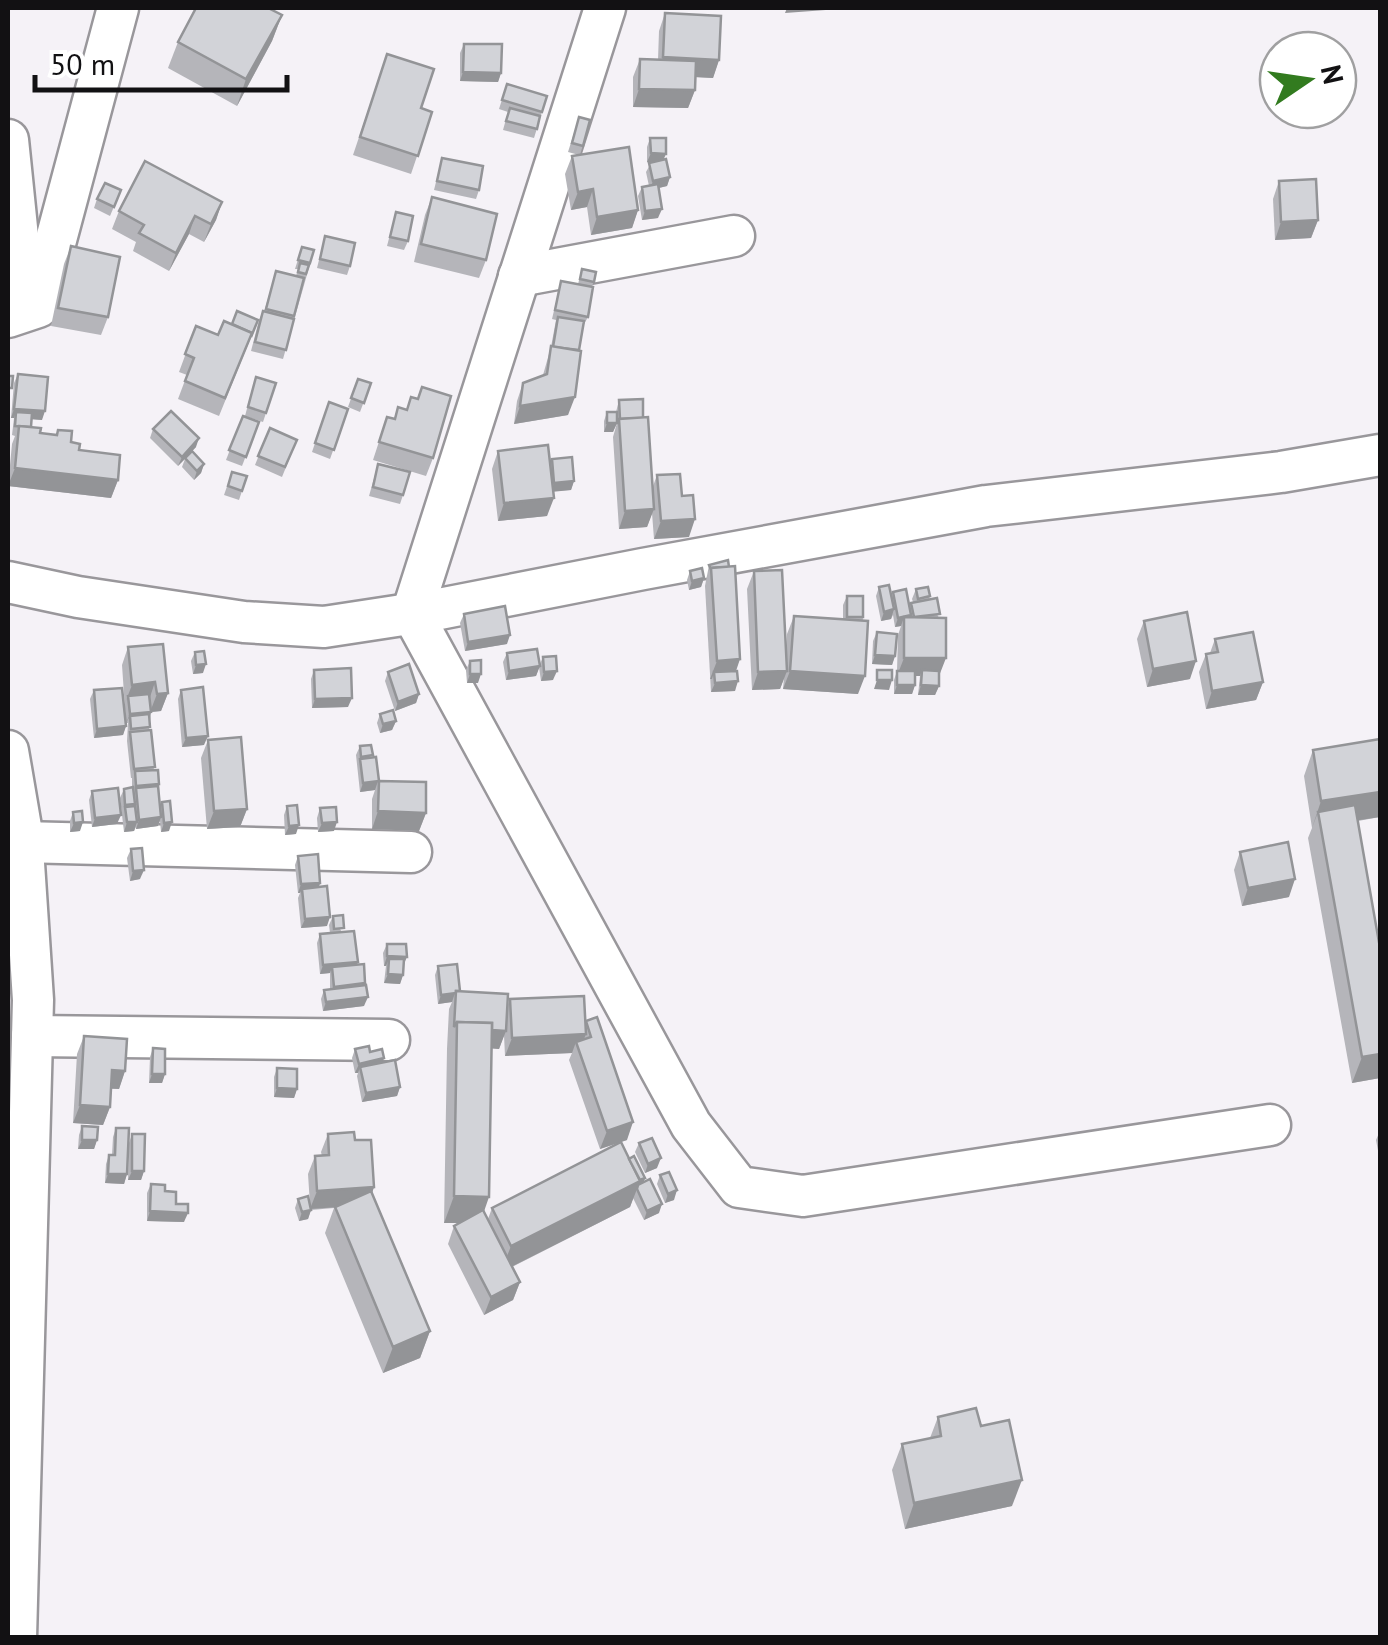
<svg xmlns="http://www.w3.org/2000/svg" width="1388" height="1645" viewBox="0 0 1388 1645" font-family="'PT Sans',sans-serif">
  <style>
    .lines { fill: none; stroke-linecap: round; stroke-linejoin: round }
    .minor-casing { stroke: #99979b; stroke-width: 45 }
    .minor { stroke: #fff; stroke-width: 40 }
    .wall { fill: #b5b5ba }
    .shaded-wall { fill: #939497 }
    .building { fill: #d2d3d8; stroke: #939497; stroke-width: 2.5 }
  </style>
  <rect width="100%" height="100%" fill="#f5f2f7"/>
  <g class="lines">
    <defs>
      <g id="minor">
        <path d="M605 8 412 613 691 1125 739 1187 803 1196 1270 1125"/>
        <path d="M8 140 20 257 8 306"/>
        <path d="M519 276 734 236"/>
        <path d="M8 317 38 307 118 8"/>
        <path d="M8 582 78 597 244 622 324 627 429 611 643 569 986 506 1281 472 1380 455"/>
        <path d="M8 751 22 833 33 1000 16 1638"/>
        <path d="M22 842 411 852"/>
        <path d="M32 1036 389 1040"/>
      </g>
    </defs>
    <!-- minor casing -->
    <use href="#minor" class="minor-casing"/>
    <!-- minor -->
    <use href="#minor" class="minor"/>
  </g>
  <!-- wall -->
  <g class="wall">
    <path d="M665 13 719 60 713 78 695 77V90L688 108 633 107V77L640 59 658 60 659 31Z"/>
    <path d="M282 15 272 41 237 106 168 68 178 42Z"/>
    <path d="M464 44 501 73 498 82 460 81V53Z"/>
    <path d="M387 54 421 108 432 112 411 174 353 155Z"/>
    <path d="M507 84 547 96 534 138 503 130 508 112 499 109Z"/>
    <path d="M579 117 590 120 580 155 638 210 632 228 591 235 587 207 571 210 565 174 572 156 579 155 568 152Z"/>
    <path d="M650 138 664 160 670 177 667 186 659 188 658 218 642 220 638 196 642 187 649 186 646 172 651 163 647 162V147Z"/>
    <path d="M442 158 479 190 476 199 434 190Z"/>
    <path d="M1279 181 1318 220 1311 238 1275 240 1273 199Z"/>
    <path d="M121 190 110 216 94 208 97 199Z"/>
    <path d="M432 197 486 260 479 278 414 262 425 215Z"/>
    <path d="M222 202 216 220 204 242 189 234 169 271 133 251 136 242 112 229 119 211Z"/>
    <path d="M396 212 408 241 404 250 387 246Z"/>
    <path d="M325 236 350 266 347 275 317 268Z"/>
    <path d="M71 246 108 317 101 335 51 326 64 264Z"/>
    <path d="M302 247 314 250 283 359 251 351 259 320 263 311 264 312 276 271 296 276 298 269H295Z"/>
    <path d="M582 269 596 272 592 287 588 317 583 326 568 415 514 424 517 401 523 383 543 375 551 347 556 320 552 319 561 281 578 284Z"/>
    <path d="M258 320 219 416 178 399 187 375 179 372 196 326 218 335 232 324Z"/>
    <path d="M18 374 42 420 32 419 31 427 40 433 56 435 58 430 79 450 118 480 111 498 8 486 12 444 15 436 12 435 14 418H11L14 383Z"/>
    <path d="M358 379 371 383 360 412 348 407Z"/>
    <path d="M276 383 263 422 245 416 253 386Z"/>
    <path d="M619 400 643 418 652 489 657 475 682 496 689 537 654 539 652 513 647 527 619 529 613 437 617 423 613 432H604V421L607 412H616Z"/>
    <path d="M329 402 348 409 330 459 312 452Z"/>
    <path d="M398 407 433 458 426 476 373 460 387 417 394 419Z"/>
    <path d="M243 416 259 422 242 466 226 460Z"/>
    <path d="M270 428 297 440 282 477 255 465Z"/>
    <path d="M153 429 196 447 188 455 204 464 201 473 194 480 182 467 185 459 178 466 150 438Z"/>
    <path d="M498 451 550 465 552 459 574 481 571 490 553 491 547 516 498 521 492 469Z"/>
    <path d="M378 464 403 495 400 504 369 496Z"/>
    <path d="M232 472 247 476 239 500 224 495Z"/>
    <path d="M709 565 736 671 735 691 711 692 705 586Z"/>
    <path d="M690 571 704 578 701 587 689 590 687 580Z"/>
    <path d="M754 571 786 652 787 634 794 616 843 620V605L847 596 863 617 858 694 783 689 784 678 780 689 752 690 747 589Z"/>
    <path d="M879 587 892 596 893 592 909 607 911 603 913 602 912 599 916 589 930 596 929 599 939 618V686L935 695H918L920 676H915V685L912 694H894V680L897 671 898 635 901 626 895 627 893 615 891 619 881 621 876 596Z"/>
    <path d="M464 614 507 644 465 651 460 623Z"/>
    <path d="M1144 621 1190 679 1147 687 1137 639Z"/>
    <path d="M877 632 895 656 892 665 872 664 873 641Z"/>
    <path d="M1215 639 1263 682 1256 700 1206 709 1199 672 1206 654 1210 653Z"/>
    <path d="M128 647 168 693 161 711 151 712 149 730 154 770 159 784 160 807 162 802 169 831 161 832 160 821 158 826 136 829V827L134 831 124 832 120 798 124 789 132 788V778H131L127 741 128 723H126L122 665Z"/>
    <path d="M195 652 203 673 193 674 191 661Z"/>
    <path d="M507 653 539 666 543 657 553 680 541 681 539 667 536 676 506 680 503 662Z"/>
    <path d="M470 661 478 683H467L466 670Z"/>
    <path d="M314 670 348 707 312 708 311 679Z"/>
    <path d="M388 672 419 694 416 703 395 711 385 681Z"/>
    <path d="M94 690 126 726 123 735 94 738 90 699Z"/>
    <path d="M181 690 204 745 182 747 178 699Z"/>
    <path d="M380 714 396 721 392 730 380 733 377 723Z"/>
    <path d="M1380 739V817L1358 821 1380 1078 1352 1083 1308 838 1312 828 1304 776 1313 750Z"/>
    <path d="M208 740 247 809 240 827 207 829 201 758Z"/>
    <path d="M360 746 372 758 379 781 426 813 419 831 372 829V799L375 790 360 792 356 755Z"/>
    <path d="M92 791 117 824 92 827 89 800Z"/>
    <path d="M287 806 296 834 285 835 284 815Z"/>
    <path d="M320 808 334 831 318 832 317 818Z"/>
    <path d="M73 812 80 831 70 832V821Z"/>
    <path d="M131 849 140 879 130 881 127 858Z"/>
    <path d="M1240 852 1289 897 1242 906 1234 870Z"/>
    <path d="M298 856 320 883 319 887 327 926 301 928 298 898 300 893H298L295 865Z"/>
    <path d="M333 916 358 962 357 964 365 986 364 1006 323 1011 321 999 324 990 330 989V973L320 974 317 943 320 934 330 933 329 925Z"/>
    <path d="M387 944 404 964 403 975 400 984 384 983 386 966H384L383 953Z"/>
    <path d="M438 966 460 991 507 1007 510 999 585 1024 586 1021 627 1140 600 1149 569 1060 572 1053 505 1056 504 1035 499 1049 492 1048 484 1212 488 1219 492 1208 629 1159 645 1178 643 1183 659 1213 644 1220 633 1198 630 1207 512 1267 520 1282 513 1300 484 1315 448 1244 454 1226 460 1223H444L447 1049 449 1009 452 1002 438 1004 435 975Z"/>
    <path d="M84 1036 125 1071 119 1089H111L110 1107 103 1125 73 1123 77 1054Z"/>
    <path d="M153 1048 165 1074 162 1083H149L150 1057Z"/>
    <path d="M355 1049 370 1052 382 1062 400 1087 397 1096 362 1102 357 1076 358 1073H355L352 1058Z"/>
    <path d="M277 1068 297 1089 294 1098 274 1097V1077Z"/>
    <path d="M82 1126 97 1140 94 1149H78L79 1135Z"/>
    <path d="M116 1128 127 1174 124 1184 105 1183 106 1164 109 1155H112L113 1137Z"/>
    <path d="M1380 1131V1156H1379L1376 1140Z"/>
    <path d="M132 1134 144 1171 141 1180H128L129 1143Z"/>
    <path d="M328 1134 355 1140 374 1187 372 1193 430 1331 420 1358 383 1373 325 1233 334 1208 311 1210 308 1219 299 1221 295 1208 298 1199 310 1205 308 1174 315 1156H322L321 1152Z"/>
    <path d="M639 1143 657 1168 645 1173 635 1152Z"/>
    <path d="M660 1175 674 1200 665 1203 657 1184Z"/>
    <path d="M151 1184 165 1191 176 1204 184 1222 147 1221V1193Z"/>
    <path d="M938 1417 981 1426 1012 1506 905 1529 892 1470 902 1444 930 1438Z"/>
  </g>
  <!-- shaded-wall -->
  <g class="shaded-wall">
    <path d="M787 8H853L785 13Z"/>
    <path d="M282 15 272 41 237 106 246 79Z"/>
    <path d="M663 57 719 60 713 78 657 75Z"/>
    <path d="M463 72 501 73 498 82 460 81Z"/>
    <path d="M639 89 695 90 688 108 633 107Z"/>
    <path d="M651 153 666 154 662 163 647 162Z"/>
    <path d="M670 177 667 186 650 190 653 181Z"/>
    <path d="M593 189 587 207 571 210 578 192Z"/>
    <path d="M222 202 216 220 204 242 211 224Z"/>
    <path d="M662 209 658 218 642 220 645 211Z"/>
    <path d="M638 210 632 228 591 235 597 217Z"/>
    <path d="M195 216 189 234 169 271 176 253Z"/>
    <path d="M1318 220 1311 238 1275 240 1281 222Z"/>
    <path d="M575 397 568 415 514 424 520 406Z"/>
    <path d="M14 409 45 411 42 420 16 418V412L14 418H11Z"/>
    <path d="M607 423H617L613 432H604Z"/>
    <path d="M199 438 196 447 178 466 182 457Z"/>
    <path d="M204 464 201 473 194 480 197 471Z"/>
    <path d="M15 468 118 480 111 498 8 486Z"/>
    <path d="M574 481 571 490 551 492 554 483Z"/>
    <path d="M554 498 547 516 498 521 504 503Z"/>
    <path d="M654 509 647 527 619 529 625 511Z"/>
    <path d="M695 519 689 537 654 539 661 521Z"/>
    <path d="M704 578 701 587 689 590 692 581Z"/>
    <path d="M894 609 891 619 881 621 884 612Z"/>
    <path d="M911 615 907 625 904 617 901 626 895 627 898 618Z"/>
    <path d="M510 635 507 644 465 651 468 642Z"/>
    <path d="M875 655 895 656 892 665 872 664Z"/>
    <path d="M904 658H946L939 676 922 670 920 676H897Z"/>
    <path d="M740 659 734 677 714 672 712 679H710L717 661Z"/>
    <path d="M1196 661 1190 679 1147 687 1153 669Z"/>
    <path d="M206 664 203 673 193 674 196 665Z"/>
    <path d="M540 666 536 676 506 680 509 671Z"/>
    <path d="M557 671 553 680 541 681 544 672Z"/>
    <path d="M787 671 780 689 752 690 758 672Z"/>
    <path d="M790 671 865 676 858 694 783 689Z"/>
    <path d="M470 674H481L478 683H467Z"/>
    <path d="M877 680H892L889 690 874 689Z"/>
    <path d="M738 681 735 691 711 692 715 683Z"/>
    <path d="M155 682 149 700 128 696 125 703 132 685Z"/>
    <path d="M1263 682 1256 700 1206 709 1212 691Z"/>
    <path d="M897 685H915L912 694H894Z"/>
    <path d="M921 685 939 686 935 695H918Z"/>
    <path d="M168 693 161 711 151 712 148 721 130 716 126 723 130 714 150 712 157 694Z"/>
    <path d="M419 694 416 703 395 711 398 702Z"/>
    <path d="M352 698 348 707 312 708 315 699Z"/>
    <path d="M396 721 392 730 380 733 383 724Z"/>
    <path d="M126 726 123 735 94 738 97 729Z"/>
    <path d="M208 736 204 745 182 747 186 738Z"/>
    <path d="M378 781 375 790 360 792 363 783Z"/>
    <path d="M1380 792V817L1320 826 1318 812 1312 828 1321 801Z"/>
    <path d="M247 809 240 827 207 829 214 811Z"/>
    <path d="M378 811 426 813 419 831 372 829Z"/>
    <path d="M121 815 117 824 92 827 95 818Z"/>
    <path d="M161 817 158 826 136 829 139 820Z"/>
    <path d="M83 822 80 831 70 832 74 823Z"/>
    <path d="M127 822H137L134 831 124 832Z"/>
    <path d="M172 822 169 831 161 832 164 823Z"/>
    <path d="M337 822 334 831 318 832 322 823Z"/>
    <path d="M299 825 296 834 285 835 289 826Z"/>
    <path d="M144 870 140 879 130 881 133 871Z"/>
    <path d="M1295 879 1289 897 1242 906 1248 888Z"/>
    <path d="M320 883 317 892 302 889 300 893H298L301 884Z"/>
    <path d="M330 917 327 926 301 928 305 919Z"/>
    <path d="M387 956 407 957 403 966 389 959 386 966H384Z"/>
    <path d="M358 962 354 971 332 967 330 973 320 974 323 965Z"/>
    <path d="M388 974 403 975 400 984 384 983Z"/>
    <path d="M455 993 452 1002 438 1004 441 995Z"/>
    <path d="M368 997 364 1006 323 1011 326 1002Z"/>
    <path d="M456 1027 506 1031 499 1049 456 1046Z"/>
    <path d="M586 1034 579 1052 576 1042 572 1053 505 1056 512 1038Z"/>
    <path d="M1380 1054V1078L1352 1083 1362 1057Z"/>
    <path d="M384 1058 381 1068 360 1067 358 1073H355L359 1064Z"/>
    <path d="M112 1070 125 1071 119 1089 105 1088Z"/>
    <path d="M152 1074H165L162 1083H149Z"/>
    <path d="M400 1087 397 1096 362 1102 366 1093Z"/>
    <path d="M277 1088 297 1089 294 1098 274 1097Z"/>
    <path d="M80 1105 110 1107 103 1125 73 1123Z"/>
    <path d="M633 1122 627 1140 600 1149 607 1131Z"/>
    <path d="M82 1140H97L94 1149H78Z"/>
    <path d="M661 1158 657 1168 645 1173 648 1164Z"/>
    <path d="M132 1171H144L141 1180H128Z"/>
    <path d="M108 1174H127L124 1184 105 1183Z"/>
    <path d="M645 1178 642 1187 637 1189 630 1207 501 1272 511 1246Z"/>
    <path d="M374 1187 368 1205 310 1209 317 1191Z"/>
    <path d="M677 1190 674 1200 665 1203 668 1194Z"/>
    <path d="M454 1196 489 1197 480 1223H444Z"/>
    <path d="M662 1204 659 1213 644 1220 647 1211Z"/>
    <path d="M311 1210 308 1219 299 1221 302 1212Z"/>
    <path d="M150 1211 188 1213 184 1222 147 1221Z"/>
    <path d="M520 1282 513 1300 484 1315 491 1297Z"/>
    <path d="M430 1331 420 1358 383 1373 393 1347Z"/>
    <path d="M1022 1480 1012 1506 905 1529 914 1503Z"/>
  </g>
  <!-- building -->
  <g class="building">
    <path d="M196 8H268L282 15 246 79 178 42Z"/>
    <path d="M665 13 721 16 719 60 663 57Z"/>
    <path d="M464 44H502L501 73 463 72Z"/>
    <path d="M387 54 434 69 421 108 432 112 418 156 360 137Z"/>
    <path d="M640 59 696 61 695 90 639 89Z"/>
    <path d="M507 84 547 96 542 112 502 100Z"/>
    <path d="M510 108 540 116 537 129 506 121Z"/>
    <path d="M579 117 590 120 583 146 572 143Z"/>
    <path d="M650 138H666V154L651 153Z"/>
    <path d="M629 147 638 210 597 217 593 189 578 192 572 156Z"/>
    <path d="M442 158 483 166 479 190 437 181Z"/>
    <path d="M666 159 670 177 653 181 649 163Z"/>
    <path d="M145 161 222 202 211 224 195 216 176 253 139 233 144 225 119 211Z"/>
    <path d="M1316 179 1318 220 1281 222 1279 181Z"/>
    <path d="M105 183 121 190 114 207 97 199Z"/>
    <path d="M658 184 662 209 645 211 642 187Z"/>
    <path d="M432 197 497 214 486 260 421 244Z"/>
    <path d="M396 212 413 216 408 241 390 237Z"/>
    <path d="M325 236 355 243 350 266 320 259Z"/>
    <path d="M71 246 120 257 108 317 58 308Z"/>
    <path d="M302 247 314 250 310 263 298 260Z"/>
    <path d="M300 263 309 265 306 274 298 272Z"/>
    <path d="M582 269 596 272 594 282 580 279Z"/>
    <path d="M276 271 304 278 294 316 266 309Z"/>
    <path d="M561 281 593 287 588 317 555 310Z"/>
    <path d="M237 311 258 320 251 337 252 333 232 324Z"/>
    <path d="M263 311 294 319 286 350 255 342Z"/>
    <path d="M558 317 584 321 579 350 553 347Z"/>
    <path d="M224 321 252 333 225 398 185 381 194 358 185 354 196 326 218 335Z"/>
    <path d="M551 346 581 351 575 397 520 406 523 383 547 374Z"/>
    <path d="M18 374 48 377 45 411 14 409Z"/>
    <path d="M8 376H13L12 388H8Z"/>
    <path d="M256 377 276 383 266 413 248 407Z"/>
    <path d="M358 379 371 383 364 403 351 398Z"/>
    <path d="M422 387 451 396 433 458 379 442 387 417 395 419 398 407 407 410 411 397 418 399Z"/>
    <path d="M643 399V418L620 419 619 400Z"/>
    <path d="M329 402 348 409 334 450 315 443Z"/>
    <path d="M171 411 199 438 182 457 153 429Z"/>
    <path d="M16 412 32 413 31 427 15 426Z"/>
    <rect x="607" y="412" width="10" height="11"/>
    <path d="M243 416 259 422 246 457 229 450Z"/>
    <path d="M648 417 654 509 625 511 619 419Z"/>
    <path d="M19 426 41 428 40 433 57 435 58 430 72 431 71 442 80 444 79 450 120 455 118 480 15 468Z"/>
    <path d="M270 428 297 440 285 467 258 456Z"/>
    <path d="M548 445 554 498 504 503 498 451Z"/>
    <path d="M192 451 204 464 197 471 185 458Z"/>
    <path d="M572 457 574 481 554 483 552 459Z"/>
    <path d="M378 464 410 472 403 495 373 487Z"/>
    <path d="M232 472 247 476 242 491 228 486Z"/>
    <path d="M680 474 682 496 693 495 695 519 661 521 657 475Z"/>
    <path d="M728 560 729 567 711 568 712 572 709 565Z"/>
    <path d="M735 566 740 659 717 661 711 568Z"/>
    <path d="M702 568 704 578 692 581 690 571Z"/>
    <path d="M782 570 787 671 758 672 754 571Z"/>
    <path d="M889 585 894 609 884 612 879 587Z"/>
    <path d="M928 587 930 596 918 599 916 589Z"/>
    <path d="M906 589 911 615 898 618 893 592Z"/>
    <rect x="847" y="596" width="16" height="21"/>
    <path d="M937 598 940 614 914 617 911 603Z"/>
    <path d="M505 606 510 635 468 642 464 614Z"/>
    <path d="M1187 612 1196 661 1153 669 1144 621Z"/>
    <path d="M794 616 868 621 865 676 790 671Z"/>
    <path d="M904 617 946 618V658H904Z"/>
    <path d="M877 632 897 634 895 656 875 655Z"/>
    <path d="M1253 632 1263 682 1212 691 1206 654 1218 652 1215 639Z"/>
    <path d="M163 644 168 693 157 694 155 682 132 685 128 647Z"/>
    <path d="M537 649 540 666 509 671 507 653Z"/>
    <path d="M204 651 206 664 196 665 195 652Z"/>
    <path d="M556 656 557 671 544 672 543 657Z"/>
    <path d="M481 660V674H470V661Z"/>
    <path d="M409 664 419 694 398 702 388 672Z"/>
    <path d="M351 668 352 698 315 699 314 670Z"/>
    <rect x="877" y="670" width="15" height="10"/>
    <path d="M922 670 939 671V686L921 685Z"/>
    <path d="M737 671 738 681 715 683 714 672Z"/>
    <rect x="897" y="671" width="18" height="14"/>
    <path d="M203 687 208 736 186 738 181 690Z"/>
    <path d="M122 688 126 726 97 729 94 690Z"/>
    <path d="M149 694 151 712 130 714 128 696Z"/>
    <path d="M393 710 396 721 383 724 380 714Z"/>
    <path d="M149 714 150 727 131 729 130 716Z"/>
    <path d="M151 730 155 767 134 769 130 732Z"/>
    <path d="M241 737 247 809 214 811 208 740Z"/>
    <path d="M1380 739V792L1321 801 1313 750Z"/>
    <path d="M371 745 373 755 361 757 360 746Z"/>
    <path d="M376 757 379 781 363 783 360 759Z"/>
    <path d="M158 770 159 784 136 786 135 771Z"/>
    <path d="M379 781 426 782V813L378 811Z"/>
    <path d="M158 786 161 817 139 820 136 788Z"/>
    <path d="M133 787 135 804 125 805 124 789Z"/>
    <path d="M118 788 121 815 95 818 92 791Z"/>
    <path d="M170 801 172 822 164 823 162 802Z"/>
    <path d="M297 805 299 825 289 826 287 806Z"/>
    <path d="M1355 805 1380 948V1054L1362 1057 1318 812Z"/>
    <path d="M135 806 137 822H127L125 807Z"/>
    <path d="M336 807 337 822 322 823 320 808Z"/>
    <path d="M82 811 83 822 74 823 73 812Z"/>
    <path d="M1288 842 1295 879 1248 888 1240 852Z"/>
    <path d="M142 848 144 870 133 871 131 849Z"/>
    <path d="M318 854 320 883 301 884 298 856Z"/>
    <path d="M327 886 330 917 305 919 302 889Z"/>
    <path d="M343 915 344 928 334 929 333 916Z"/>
    <path d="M354 931 358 962 323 965 320 934Z"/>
    <path d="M387 944H406L407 957 387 956Z"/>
    <path d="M389 959H404L403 975 388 974Z"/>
    <path d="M364 964 365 983 334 987 332 967Z"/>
    <path d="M457 964 460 991H456V993L441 995 438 966Z"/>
    <path d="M366 985 368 997 326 1002 324 990Z"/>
    <path d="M456 991 508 994 506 1031 492 1030V1023L457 1022 454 1027Z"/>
    <path d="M584 996 586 1034 512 1038 510 999Z"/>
    <path d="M597 1017 633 1122 607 1131 576 1042 591 1037 586 1021Z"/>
    <path d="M457 1022 492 1023 489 1197 454 1196Z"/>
    <path d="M84 1036 127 1039 125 1071 112 1070 110 1107 80 1105Z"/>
    <path d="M369 1046 370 1052 382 1049 384 1058 359 1064 355 1049Z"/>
    <path d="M153 1048 165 1049V1074H152Z"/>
    <path d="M395 1060 400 1087 366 1093 360 1067Z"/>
    <path d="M277 1068 297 1069V1089L277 1088Z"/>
    <path d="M82 1126 98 1127 97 1140H82Z"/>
    <path d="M116 1128H129L127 1174H108L109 1155H115Z"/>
    <path d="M354 1132 355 1140H371L374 1187 317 1191 315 1156 329 1155 328 1134Z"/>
    <path d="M132 1134H145L144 1171H132Z"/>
    <path d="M652 1138 661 1158 648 1164 639 1143Z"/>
    <path d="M621 1142 640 1181 511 1246 492 1208Z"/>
    <path d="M634 1156 645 1178 640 1180 629 1159Z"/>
    <path d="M669 1172 677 1190 668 1194 660 1175Z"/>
    <path d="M650 1179 662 1204 647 1211 637 1189 638 1185Z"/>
    <path d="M151 1184 165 1185V1191L176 1192V1204H188V1213L150 1211Z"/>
    <path d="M371 1191 430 1331 393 1347 335 1207Z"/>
    <path d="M308 1196 311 1210 302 1212 298 1199Z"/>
    <path d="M483 1210 520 1282 491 1297 454 1226Z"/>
    <path d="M976 1408 981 1426 1009 1420 1022 1480 914 1503 902 1444 941 1436 938 1417Z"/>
  </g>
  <!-- border -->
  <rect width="1388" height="1645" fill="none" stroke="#121113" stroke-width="20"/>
  <!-- north arrow -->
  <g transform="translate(1308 80) rotate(77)"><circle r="48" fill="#ffffff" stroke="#a0a0a1" stroke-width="2.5"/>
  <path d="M0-8L18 38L0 25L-18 38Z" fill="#327b1f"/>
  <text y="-15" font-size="28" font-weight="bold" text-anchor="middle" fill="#121113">N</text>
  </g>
  <!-- scale -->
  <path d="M35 75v15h252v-15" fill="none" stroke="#121113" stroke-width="5"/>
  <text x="50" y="75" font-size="30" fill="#121113" stroke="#ffffff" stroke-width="8" paint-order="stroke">50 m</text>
</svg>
